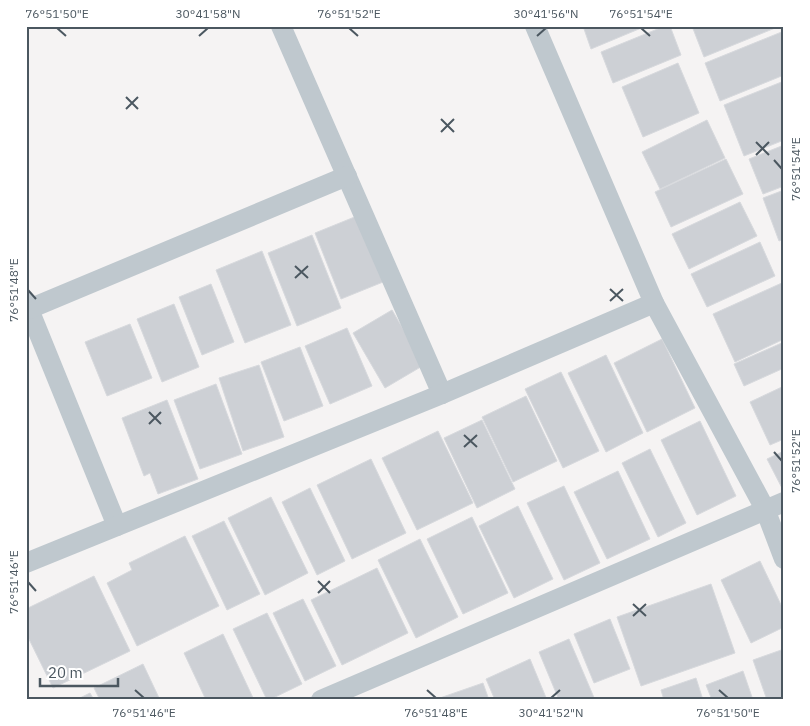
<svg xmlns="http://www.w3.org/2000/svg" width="810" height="726" viewBox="0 0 810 726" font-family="'IBM Plex Sans',sans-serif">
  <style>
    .building { fill: #cdd0d5; stroke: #d7d9dd }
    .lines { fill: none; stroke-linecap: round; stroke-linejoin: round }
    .minor { stroke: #bfc8ce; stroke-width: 20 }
    .ticks { fill: none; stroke: #4b5760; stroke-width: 2 }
    .neatline { fill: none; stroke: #4b5760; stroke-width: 2 }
    .ticks-label { font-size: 12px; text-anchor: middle; fill: #4b5760 }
  </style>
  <rect width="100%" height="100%" fill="#f5f3f3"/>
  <!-- building -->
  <g class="building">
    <path d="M583 26H646L591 49Z"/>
    <path d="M665 26H670L681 55 613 83 601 52Z"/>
    <path d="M692 26H780L704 57Z"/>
    <path d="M784 31V75L720 101 705 63Z"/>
    <path d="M678 63 699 113 643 137 622 87Z"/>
    <path d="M784 81V140L744 156 724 105Z"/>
    <path d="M707 120 725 158 660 189 642 152Z"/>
    <path d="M784 145V186L763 194 749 159Z"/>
    <path d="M726 159 743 194 671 227 655 192Z"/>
    <path d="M784 190V239L779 241 763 198Z"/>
    <path d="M740 202 757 236 689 269 672 234Z"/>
    <path d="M357 216 383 282 341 299 315 233Z"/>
    <path d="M312 235 341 308 297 326 268 253Z"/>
    <path d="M760 242 775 276 707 307 691 274Z"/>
    <path d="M262 251 291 325 245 343 216 270Z"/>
    <path d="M784 282V339L735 362 713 314Z"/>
    <path d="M211 284 234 342 202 355 179 297Z"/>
    <path d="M174 304 199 367 162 382 137 319Z"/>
    <path d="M392 310 424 365 385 388 353 333Z"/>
    <path d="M130 324 152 378 107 396 85 342Z"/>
    <path d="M347 328 372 386 330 404 305 346Z"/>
    <path d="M662 339 695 408 647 432 614 363Z"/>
    <path d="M784 342V368L744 386 734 364Z"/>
    <path d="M300 347 323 406 284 421 261 362Z"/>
    <path d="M606 355 643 433 606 452 568 373Z"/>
    <path d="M259 365 284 437 243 451 219 378Z"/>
    <path d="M561 372 599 451 563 468 525 389Z"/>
    <path d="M216 384 242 454 200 469 174 400Z"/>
    <path d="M784 386V439L770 445 750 402Z"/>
    <path d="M526 396 557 461 513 482 482 417Z"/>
    <path d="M167 400 198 479 158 494 150 473 144 476 122 418Z"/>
    <path d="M482 420 515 489 477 508 444 438Z"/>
    <path d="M700 421 736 496 697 515 661 440Z"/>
    <path d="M438 431 473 503 417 530 382 458Z"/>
    <path d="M650 449 686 523 658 537 622 463Z"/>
    <path d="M784 451V492L767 459Z"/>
    <path d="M371 459 406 533 352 559 317 485Z"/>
    <path d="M618 471 650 539 607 559 574 492Z"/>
    <path d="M564 486 600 563 564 580 527 503Z"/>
    <path d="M310 488 345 561 317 575 282 502Z"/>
    <path d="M271 497 308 573 265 595 228 518Z"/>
    <path d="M518 506 553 579 514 598 479 526Z"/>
    <path d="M472 517 508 593 463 614 427 539Z"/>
    <path d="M224 521 260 594 227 610 192 536Z"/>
    <path d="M185 536 219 606 137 646 107 583 132 570 129 563Z"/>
    <path d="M420 539 458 617 416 638 378 560Z"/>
    <path d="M760 561 784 611V627L751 643 721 580Z"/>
    <path d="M377 568 408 633 342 665 311 600Z"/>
    <path d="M94 576 130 651 53 688 26 633V609Z"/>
    <path d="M711 584 735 653 641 686 617 617Z"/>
    <path d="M303 599 336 666 305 681 273 613Z"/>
    <path d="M267 613 302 684 269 700H267L233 629Z"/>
    <path d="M610 619 630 669 594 683 574 634Z"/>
    <path d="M223 634 254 700H206L184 653Z"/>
    <path d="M569 639 595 700H559L539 652Z"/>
    <path d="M784 649V700H767L753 660Z"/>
    <path d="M530 659 547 700H495L486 679Z"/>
    <path d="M143 664 160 700H100L94 688Z"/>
    <path d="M743 671 753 700H712L706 685Z"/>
    <path d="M696 678 703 700H664L661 690Z"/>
    <path d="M483 683 489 700H437V699Z"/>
    <path d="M90 693 94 700H76Z"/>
  </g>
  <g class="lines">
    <!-- minor -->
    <g class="minor">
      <path d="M281 26 442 394"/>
      <path d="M535 26 654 303 765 509 784 559"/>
      <path d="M26 302 117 526"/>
      <path d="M29 309 347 176"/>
      <path d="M26 563 442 394 654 303"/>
      <path d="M321 700 784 502"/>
    </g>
  </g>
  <!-- ticks -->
  <path class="ticks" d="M57 28 66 36M349 28 358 36M641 28 650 36M199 36 208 28M537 36 546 28M126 97 138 109M126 109 138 97M441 119 454 132M441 132 454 119M756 142 769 155M756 155 769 142M774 160 782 169M295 266 308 278M295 278 308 266M610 289 623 301M28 290 36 299M610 301 623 289M149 412 161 424M149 424 161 412M464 435 477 447M464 447 477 435M774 452 782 461M318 581 330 593M28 582 36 591M318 593 330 581M633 604 646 616M633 616 646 604M135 690 144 698M427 690 436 698M719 690 728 698M551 698 560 690"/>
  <!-- border -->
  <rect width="810" height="726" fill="none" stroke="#ffffff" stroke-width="55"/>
  <!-- scale -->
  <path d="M40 678v8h78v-8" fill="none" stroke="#4b5760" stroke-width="2.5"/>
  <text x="48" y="678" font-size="15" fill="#4b5760" stroke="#ffffff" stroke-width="4" paint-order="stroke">20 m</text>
  <rect x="28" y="28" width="754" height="670" class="neatline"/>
  <g class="ticks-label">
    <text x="57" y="18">76°51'50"E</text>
    <text x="208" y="18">30°41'58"N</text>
    <text x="349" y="18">76°51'52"E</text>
    <text x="546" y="18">30°41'56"N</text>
    <text x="641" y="18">76°51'54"E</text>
    <text transform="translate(796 169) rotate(-90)" y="4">76°51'54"E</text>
    <text transform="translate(14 290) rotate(-90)" y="4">76°51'48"E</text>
    <text transform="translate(796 461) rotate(-90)" y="4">76°51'52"E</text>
    <text transform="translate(14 582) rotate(-90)" y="4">76°51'46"E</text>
    <text x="144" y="717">76°51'46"E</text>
    <text x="436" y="717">76°51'48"E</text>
    <text x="551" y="717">30°41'52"N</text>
    <text x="728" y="717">76°51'50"E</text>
  </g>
</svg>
